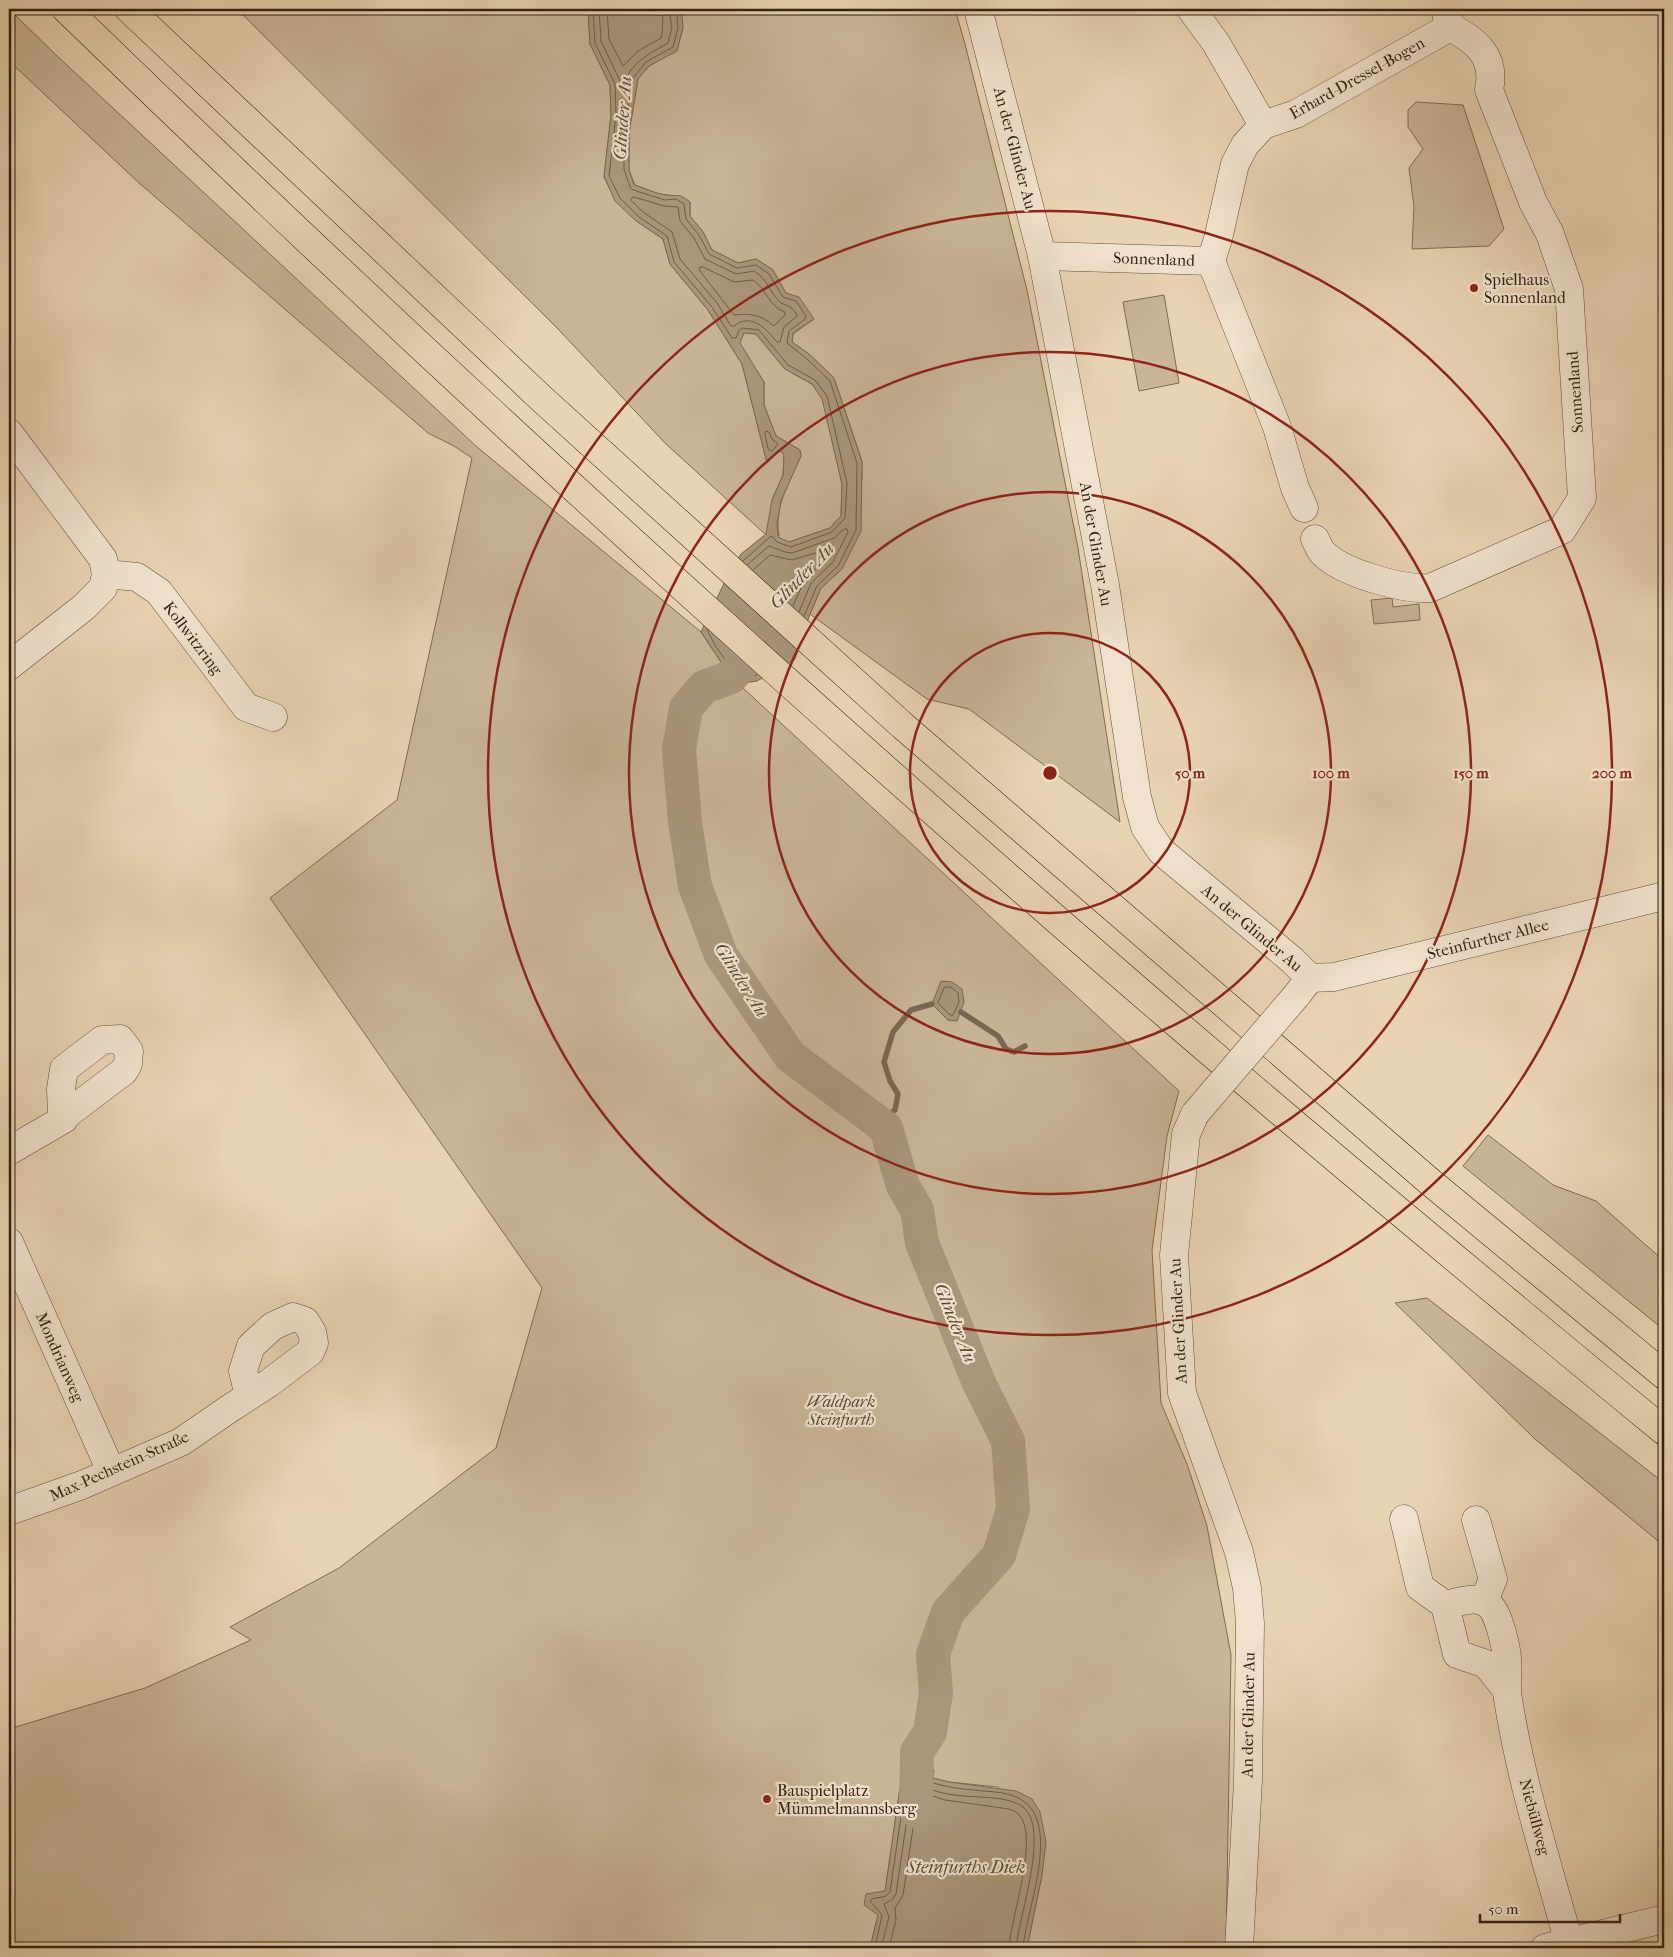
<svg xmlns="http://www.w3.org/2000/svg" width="1673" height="1957" viewBox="0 0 1673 1957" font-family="'IM FELL French Canon',serif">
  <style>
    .green { fill: #c9b598; stroke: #7d6b55 }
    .water { fill: #aa967c; stroke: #7a6752; fill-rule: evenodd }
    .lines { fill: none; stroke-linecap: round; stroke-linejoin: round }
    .shore { stroke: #6e5c47; stroke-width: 1 }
    .stream { stroke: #7a6752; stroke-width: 5.5 }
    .river { stroke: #aa967c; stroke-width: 34 }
    .minor-casing { stroke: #5f4e3a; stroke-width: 29 }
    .highway-casing { stroke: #312112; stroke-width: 29 }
    .minor { stroke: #f0e2ce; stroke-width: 28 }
    .highway { stroke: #e8d3b3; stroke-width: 28 }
    .minor-bridge-casing { stroke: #5f4e3a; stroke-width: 29; stroke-linecap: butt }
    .minor-bridge { stroke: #f0e2ce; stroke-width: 28 }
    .ring { fill: none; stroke: #8f2418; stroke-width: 2.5 }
    .poi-dot { fill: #8f2418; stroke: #f0e2ce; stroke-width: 2 }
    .labels { text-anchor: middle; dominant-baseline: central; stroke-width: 4.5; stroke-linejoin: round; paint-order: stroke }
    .street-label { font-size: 16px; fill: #312112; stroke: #f0e2ce }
    .poi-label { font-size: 16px; fill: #312112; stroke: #f0e2ce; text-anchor: start }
    .park-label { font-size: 16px; font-style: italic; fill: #574634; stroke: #f0e2ce }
    .water-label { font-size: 18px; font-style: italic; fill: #5b4a37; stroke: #f0e2ce }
    .centre { fill: #8f2418; stroke: #f0e2ce; stroke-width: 2.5 }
    .ring-label { font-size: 15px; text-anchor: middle; font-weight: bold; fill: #8f2418; stroke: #f0e2ce; stroke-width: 4.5; stroke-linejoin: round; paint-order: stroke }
  </style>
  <rect width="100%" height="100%" fill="#e8d3b3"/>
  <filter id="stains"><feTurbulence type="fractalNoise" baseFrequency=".004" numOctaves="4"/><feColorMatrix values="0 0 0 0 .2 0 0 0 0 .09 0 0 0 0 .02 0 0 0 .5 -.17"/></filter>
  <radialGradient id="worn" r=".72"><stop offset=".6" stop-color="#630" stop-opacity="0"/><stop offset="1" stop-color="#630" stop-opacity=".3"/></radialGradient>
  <!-- green -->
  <g class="green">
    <path d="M9 9 56 55 477 447 701 632 731 677 1179 1091 1167 1136 1152 1250 1161 1403 1187 1464 1207 1526 1231 1655 1226 1948H1027L1042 1875 998 1787 949 1782 933 1778V1770H910L904 1779 900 1788 885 1892 867 1894 878 1915 870 1948H9V1729L145 1688 251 1640 230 1627 339 1568 496 1448 542 1288 270 898 397 800 472 458 454 446 428 433 138 182 9 61Z"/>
    <path d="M237 9H588L590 44 610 85 611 115 604 177 616 201 635 220 663 239 670 264 708 310 742 364 767 462 780 450 784 455 783 475 772 500 779 536C774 507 789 482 801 456L800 450 776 436 764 405V382L739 343 744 332 756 334 785 369 812 384 823 399 842 484 841 516 830 528 789 542 765 534 666 444 559 330Z"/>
    <path d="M687 9H955L965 44 1027 290 1078 548 1120 822 969 709 927 699 810 614 821 588 842 569 862 479V461L834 378 809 354 792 342 793 334 814 319 786 293 773 270 756 259 738 263 712 250 703 232 690 216V202C678 193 679 197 667 195 656 194 644 188 635 185L629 170V133L638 79 649 66 677 50 683 28 681 16Z"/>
    <path d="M1416 102 1463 105 1504 229 1489 246 1412 249 1414 206 1409 168 1423 149 1408 127V110Z"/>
    <path d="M1164 295 1179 383 1139 391 1123 302Z"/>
    <path d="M1392 598 1393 607 1419 604 1420 620 1374 624 1371 600Z"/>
    <path d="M1488 1135 1553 1185 1596 1201 1664 1261V1330L1463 1166Z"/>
    <path d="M1427 1298 1664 1483V1546L1535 1439 1395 1303Z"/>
  </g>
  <!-- water -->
  <g class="water">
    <path d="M588 9H687L682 16 683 27 677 51 649 66 638 79 629 133V170L634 185C644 188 656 194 667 195 680 197 677 192 690 202V216L703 232 712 250 738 263 756 259 773 270 786 293 799 297 814 319 793 333 792 342 809 354 834 378 862 462 861 531 842 569 821 588 810 614 795 659 757 681 738 684 731 677 701 632 727 577 741 554 766 534 772 500 783 475 784 455 780 450 767 463 742 364 708 310 670 264 663 239 635 220 615 201 604 176 611 115 610 85 590 44ZM744 333 756 334 785 369 812 384 822 399 842 484 841 516 830 528 789 542 778 537 777 524 781 501 801 456 800 450 776 436 764 405V382L740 343Z"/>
    <path d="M941 981 952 982 962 989 964 1002 957 1021 948 1020 932 1004Z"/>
    <path d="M912 1765 934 1770 933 1778 949 1782 1016 1791 1032 1799 1040 1812 1046 1842 1042 1875 1027 1948H870L878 1915 864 1905 866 1894 885 1891 900 1788Z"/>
  </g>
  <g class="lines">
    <!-- shore -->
    <g class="shore">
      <path d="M593 9 595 43 615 84 616 115 609 176 620 198 639 217 667 236 674 262 712 307 732 338H736L739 330 743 328 759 330 788 365 815 380 827 396 847 483 845 518 832 532 791 547 777 542 773 537 771 536 743 561"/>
      <path d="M599 9 601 41 621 83 624 84C627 80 627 75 631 70 642 56 653 52 668 43L672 27 670 16 673 9"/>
      <path d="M607 9 609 39 623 66 638 51 661 38C664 28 661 19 664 9"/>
      <path d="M681 9 677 15 678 28 673 47 646 62 633 78 624 133V169L630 187 633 190 665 200 676 199 684 204 686 219 699 235 709 254 737 268 756 265 769 274 783 297 796 301 806 316 805 319 789 331 787 343 806 358 830 381 857 463 856 530 838 566 817 586 804 616"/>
      <path d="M634 197 664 206 678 207 680 221 694 238 705 259 736 274 754 271C770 281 768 291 779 301 787 308 790 303 797 315L796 317 784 327 780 342H777C766 329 752 312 734 326H731L717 303 680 259 672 232 643 212 631 200 632 198Z"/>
      <path d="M700 267H703L734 282 753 280C767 289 768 306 785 312V315L774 326C761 315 752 313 734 315L700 271Z"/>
      <path d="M766 431 769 432 772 439 778 444 772 451 768 449 765 434Z"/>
      <path d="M747 565 769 546 785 552 792 553 834 538 844 529H847L848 532 833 562 811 583 799 612"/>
      <path d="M753 570 770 555 792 560 829 549 827 558 805 579 793 606"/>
      <path d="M707 630 716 647 739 678 757 675"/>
      <path d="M945 987H951L958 993 959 1002 953 1015H950L938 1003Z"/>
      <path d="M875 1948 882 1915 870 1901 872 1899 886 1896 890 1892 905 1789 908 1781 917 1771 927 1774 929 1781 933 1783C947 1787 960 1789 974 1790 988 1792 1003 1791 1016 1797 1065 1817 1026 1909 1023 1948"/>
      <path d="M881 1948 889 1917 884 1904 893 1899 896 1894 911 1791 914 1784 920 1778C923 1781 924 1786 930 1789 949 1797 973 1796 994 1798 1003 1799 1015 1801 1023 1807 1051 1828 1018 1919 1016 1948"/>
      <path d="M889 1948 896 1920 895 1908 903 1895 918 1795 921 1792 945 1800 1009 1809C1013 1810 1017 1812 1019 1815 1040 1836 1010 1920 1009 1948"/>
    </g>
    <!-- stream -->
    <g class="stream">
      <path d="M961 1012 998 1036 1006 1049 1014 1052 1025 1046"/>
      <path d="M872 1118 885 1117 895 1110 898 1094 890 1081 884 1062 893 1032 911 1010 932 1004"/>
    </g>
    <!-- river -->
    <path class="river" d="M755 637 739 668 731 677 704 687 686 708 679 749 685 822 695 886 721 955 790 1056 886 1128 903 1186 917 1210 922 1243 979 1383 1008 1441 1013 1509 999 1555 948 1612 933 1654 936 1693 930 1732 917 1752 916 1811"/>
    <defs>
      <g id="minor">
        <path d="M978 9 1042 256 1105 585 1137 797 1145 827 1161 851 1292 960 1310 978 1296 996"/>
        <path d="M1191 9 1216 43 1263 125"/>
        <path d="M1042 256 1211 261 1277 427 1295 488 1304 508"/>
        <path d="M1211 261 1218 239 1235 164 1245 145 1263 125 1296 114 1450 27"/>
        <path d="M9 433 103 559 106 574 137 577 159 592 246 707 273 717"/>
        <path d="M1315 539C1318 544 1320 552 1325 555 1344 573 1403 590 1430 588L1562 530 1582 498 1569 289 1550 234 1533 202 1489 90C1496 57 1477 41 1450 27L1445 9"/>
        <path d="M9 666 84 607 103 588 106 574"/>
        <path d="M1310 978 1334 977 1664 896"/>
        <path d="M1195 1114 1186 1134 1174 1255 1182 1393 1239 1552 1247 1588 1250 1623 1248 1780 1239 1948"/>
        <path d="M9 1151 64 1119 62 1118 124 1071 128 1064 129 1051 120 1039 102 1040 64 1069 61 1089 62 1118"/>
        <path d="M9 1242 111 1471"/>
        <path d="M9 1511 82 1485 181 1442 229 1409 269 1383 310 1352 314 1343 312 1332 305 1321 293 1317 273 1326 251 1346 243 1371 249 1396"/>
        <path d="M1404 1519 1420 1587 1445 1605 1457 1654 1486 1664 1506 1689"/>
        <path d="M1476 1520 1493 1579 1484 1601"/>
        <path d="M1445 1605C1461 1602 1479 1593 1491 1607 1499 1616 1506 1646 1507 1658 1509 1672 1505 1685 1508 1699 1521 1782 1547 1862 1569 1943"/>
        <path d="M1545 1948 1664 1919"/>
      </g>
      <g id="highway">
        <path d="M66 9C421 353 786 687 1161 1010 1327 1153 1495 1292 1664 1431"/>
        <path d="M129 9 543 400 903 726 1429 1181 1664 1375"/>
      </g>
    </defs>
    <!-- minor casing -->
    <use href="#minor" class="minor-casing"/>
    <!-- highway casing -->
    <use href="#highway" class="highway-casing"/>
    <!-- minor -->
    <use href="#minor" class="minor"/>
    <!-- highway -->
    <use href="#highway" class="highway"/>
    <defs>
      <path id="minor-bridge" d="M1195 1114 1296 996"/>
    </defs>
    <!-- minor-bridge casing -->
    <use href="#minor-bridge" class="minor-bridge-casing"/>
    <!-- minor-bridge -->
    <use href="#minor-bridge" class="minor-bridge"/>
  </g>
  <!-- distance rings -->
  <g class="ring">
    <circle cx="1050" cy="773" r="140"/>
    <circle cx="1050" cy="773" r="281"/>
    <circle cx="1050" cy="773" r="421"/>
    <circle cx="1050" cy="773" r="562"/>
  </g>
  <!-- markers -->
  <g class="poi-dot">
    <circle cx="1474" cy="288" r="5"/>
    <circle cx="767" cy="1799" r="5"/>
  </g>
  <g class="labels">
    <!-- street labels -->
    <g class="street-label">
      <text transform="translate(1357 78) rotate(-29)">Erhard-Dressel-Bogen</text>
      <text transform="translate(1015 148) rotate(75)">An der Glinder Au</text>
      <text transform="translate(1154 259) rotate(2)">Sonnenland</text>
      <text transform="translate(1575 392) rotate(-94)">Sonnenland</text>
      <text transform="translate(1096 544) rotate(80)">An der Glinder Au</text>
      <text transform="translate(193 638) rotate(53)">Kollwitzring</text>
      <text transform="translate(1252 928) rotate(40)">An der Glinder Au</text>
      <text transform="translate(1488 939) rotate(-14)">Steinfurther Allee</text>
      <text transform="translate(1178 1321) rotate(-93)">An der Glinder Au</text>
      <text transform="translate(60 1357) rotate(66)">Mondrianweg</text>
      <text transform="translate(119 1466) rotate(-24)">Max-Pechstein-Straße</text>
      <text transform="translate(1248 1715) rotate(-89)">An der Glinder Au</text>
      <text transform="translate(1535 1817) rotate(75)">Niebüllweg</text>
    </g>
    <!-- poi labels -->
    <g class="poi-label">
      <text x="1484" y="279">Spielhaus<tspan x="1484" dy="18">Sonnenland</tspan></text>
      <text x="777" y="1790">Bauspielplatz<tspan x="777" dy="18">Mümmelmannsberg</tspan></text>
    </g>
    <!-- park labels -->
    <g class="park-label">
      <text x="841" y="1401">Waldpark<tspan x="841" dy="18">Steinfurth</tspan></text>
    </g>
    <!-- water labels -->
    <g class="water-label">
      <text transform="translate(623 118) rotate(-86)">Glinder Au</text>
      <text transform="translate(802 576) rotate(-46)">Glinder Au</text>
      <text transform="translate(741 980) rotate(58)">Glinder Au</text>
      <text transform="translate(955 1323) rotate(68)">Glinder Au</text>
      <text x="966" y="1867">Steinfurths Diek</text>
    </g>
  </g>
  <circle cx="1050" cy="773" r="8" class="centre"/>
  <g class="ring-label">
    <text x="1190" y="778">50 m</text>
    <text x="1331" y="778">100 m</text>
    <text x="1471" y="778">150 m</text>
    <text x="1612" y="778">200 m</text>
  </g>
  <!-- margin -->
  <rect width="1673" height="1957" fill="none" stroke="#e8d3b3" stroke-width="30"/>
  <rect x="10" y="10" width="1653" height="1937" fill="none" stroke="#312112" stroke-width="2.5"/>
  <rect x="15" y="15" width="1643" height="1927" fill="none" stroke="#312112"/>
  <!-- scale -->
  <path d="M1480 1914v8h140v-8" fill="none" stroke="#312112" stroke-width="2.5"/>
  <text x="1488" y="1914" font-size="15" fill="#312112" stroke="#f0e2ce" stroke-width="4" paint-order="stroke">50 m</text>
  <rect width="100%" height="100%" filter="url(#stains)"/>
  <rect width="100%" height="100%" fill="url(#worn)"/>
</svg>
